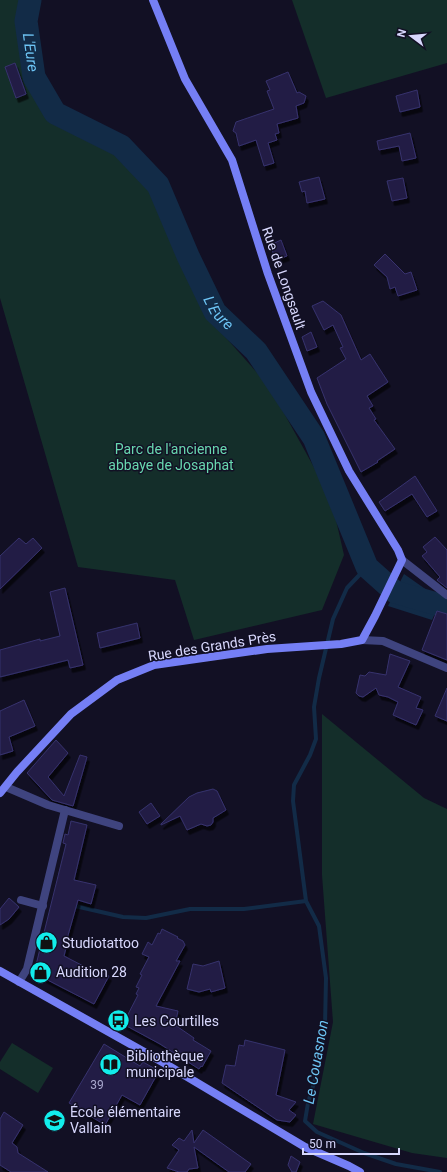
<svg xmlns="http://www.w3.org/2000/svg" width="447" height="1172" viewBox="0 0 447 1172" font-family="Roboto,sans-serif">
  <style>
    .green { fill: #142e2a }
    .water { fill: #122b47 }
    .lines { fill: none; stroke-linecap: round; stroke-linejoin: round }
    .stream { stroke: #122b47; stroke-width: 4 }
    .river { stroke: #122b47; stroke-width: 23 }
    .building { fill: #221e44; stroke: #37326e; filter: url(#shadow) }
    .street { stroke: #3f447f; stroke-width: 8 }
    .secondary { stroke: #757ff5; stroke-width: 8 }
    .labels { text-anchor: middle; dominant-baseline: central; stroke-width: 3; stroke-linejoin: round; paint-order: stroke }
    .number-label { font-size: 12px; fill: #aaa9ce }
    .street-label { font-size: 14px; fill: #d7d7fc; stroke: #121024 }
    .park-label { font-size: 14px; fill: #68d7af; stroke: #121024 }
    .poi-label { font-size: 14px; fill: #d7d7fc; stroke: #121024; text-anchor: start }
    .water-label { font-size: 15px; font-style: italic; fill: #6dc4f4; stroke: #121024 }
  </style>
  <defs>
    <filter id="shadow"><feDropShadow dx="2.5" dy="4.5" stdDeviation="0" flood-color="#0009"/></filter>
  </defs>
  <rect width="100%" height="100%" fill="#121024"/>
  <!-- green -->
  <g class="green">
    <path d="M0 0H23L20 20 29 78 48 117 111 151 152 194 212 322 269 386 331 498 344 555 322 610 194 640 175 580 78 567 0 298Z"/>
    <path d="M292 0H447V63L326 98Z"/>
    <path d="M322 714 424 798 447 809V1158L412 1153 313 1124 333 1022 322 875Z"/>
    <path d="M12 1043 53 1068 38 1093 0 1069V1062Z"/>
  </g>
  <!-- water -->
  <path class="water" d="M404 574 441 600 447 602V612L437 609 432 620 388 606Z"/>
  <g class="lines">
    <!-- stream -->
    <g class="stream">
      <path d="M367 567 347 588 333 619 319 678 314 707 316 739 310 755 294 785 293 801 306 901 319 926 326 978 325 1026 319 1066 308 1103 305 1121 317 1132 364 1153 396 1164 440 1172"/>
      <path d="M75 906 123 917 146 918 190 909H244L306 901"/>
    </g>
    <!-- river -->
    <path class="river" id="s1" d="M30 0 26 21 34 77 55 113 121 146 158 185 188 256 215 312 256 351 314 438 367 567 395 592 447 607"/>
  </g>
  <!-- building -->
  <g class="building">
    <path d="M15 63 26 94 16 98 5 67Z"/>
    <path d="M288 72 297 93 299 92 306 96 304 103 296 106 298 118 277 124 279 133 275 134 277 140 268 143 274 163 264 166 256 140 239 146 236 133 233 131 236 122 274 109 267 91 270 90 266 81Z"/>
    <path d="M417 90 420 107 400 112 396 96Z"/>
    <path d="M410 133 416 158 402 161 399 146 379 150 377 141Z"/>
    <path d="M319 177 325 199 307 203 305 191 302 192 299 182Z"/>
    <path d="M403 178 407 198 392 201 387 181Z"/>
    <path d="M281 240 287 256 276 260 270 245Z"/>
    <path d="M385 254 405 274 411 272 417 290 398 296 395 287 390 289 387 277 374 265Z"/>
    <path d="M323 301 341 315 361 360 370 354 388 382 367 396 373 406 369 408 376 419 374 420 395 449 377 461 378 462 361 472 327 404 317 378 346 359 340 348 343 347 333 325 324 330 312 306Z"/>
    <path d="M311 332 317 347 307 351 302 337Z"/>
    <path d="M415 476 437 511 427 517 412 494 385 511 379 502Z"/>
    <path d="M435 537 447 550V588L437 580 440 577 422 556 427 552 423 547Z"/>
    <path d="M19 538 26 544 33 538 42 548 0 589V556Z"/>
    <path d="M65 588 83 665 70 668 68 660 0 677V650L40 639V641L60 636 50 592Z"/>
    <path d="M437 611 447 614V660L422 650Z"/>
    <path d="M137 623 140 638 100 648 97 633Z"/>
    <path d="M390 654 410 661 398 687 421 697 416 708 423 710 416 725 393 715 398 702 388 697 379 695 376 688 363 697 359 696 356 693 360 675 365 676 369 672 386 675Z"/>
    <path d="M447 688V721L435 716Z"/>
    <path d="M24 700 35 726 9 737 13 751 0 755V711Z"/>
    <path d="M56 740 68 753 48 777 64 796 80 755 87 757 73 806 52 800 27 773Z"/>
    <path d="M213 789 217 791 226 810 213 818V822L211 825 207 826 201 824 187 830 180 816 161 825V824L189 797 197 793Z"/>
    <path d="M151 803 160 816 147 824 139 812Z"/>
    <path d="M71 821 87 825 74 880 96 885 91 904 78 900 67 939 68 940 64 956 95 972 96 970 109 976 94 1004 34 973 66 844 63 843 65 834 68 835Z"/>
    <path d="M9 898 19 907 9 919 0 925V909Z"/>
    <path d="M162 929 178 937 177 938 183 941 185 945 176 961H180L156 1006 178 1011 175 1025 194 1038 193 1040 211 1051 202 1067 201 1066 199 1069 160 1044 123 1024 138 995 136 994 139 988 136 987 142 975 140 974 149 957 142 954 148 942 152 945 158 933 160 934Z"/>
    <path d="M219 961 225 988 211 992 210 989 199 992 187 989 193 964 203 966Z"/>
    <path d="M245 1040 285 1050 276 1095 296 1102 289 1110 296 1115 290 1122 277 1120 222 1083 226 1065 235 1066 239 1045 244 1046Z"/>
    <path d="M104 1044 140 1066 143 1062 159 1071 140 1105 122 1095 105 1125 69 1103Z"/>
    <path d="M4 1112 23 1125 12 1143 17 1147 18 1153 48 1172H11L0 1165V1119Z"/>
    <path d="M192 1130 194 1143 203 1130 251 1164 245 1172H229L194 1147 198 1168 189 1169 187 1172H179L167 1168 179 1150 172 1145 179 1138 184 1141Z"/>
    <path d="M291 1156 300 1162 296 1172H292L288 1165Z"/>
  </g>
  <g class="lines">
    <!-- street -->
    <g class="street">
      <path d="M402 560 447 595"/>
      <path d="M362 640 383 641 447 668"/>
      <path d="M6 787 48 805 119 826"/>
      <path d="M21 900 43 906"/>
      <path d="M19 982 27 969 65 810"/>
    </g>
    <!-- secondary -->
    <g class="secondary">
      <path d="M0 793 17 772 71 714 117 680 154 665 267 649 341 644 362 640 375 616 402 560 398 550 349 471 311 392 268 274 232 160 185 79 153 0"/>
      <path d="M0 971 164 1063 305 1147 349 1166 360 1172"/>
    </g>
  </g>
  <!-- icons -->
  <defs>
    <symbol id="shop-disc" viewBox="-11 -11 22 22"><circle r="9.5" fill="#12edeb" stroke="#121024"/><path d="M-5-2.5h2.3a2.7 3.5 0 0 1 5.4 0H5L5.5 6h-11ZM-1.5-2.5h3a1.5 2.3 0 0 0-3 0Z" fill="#111"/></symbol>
    <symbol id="bus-disc" viewBox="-11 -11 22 22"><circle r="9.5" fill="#12edeb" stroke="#121024"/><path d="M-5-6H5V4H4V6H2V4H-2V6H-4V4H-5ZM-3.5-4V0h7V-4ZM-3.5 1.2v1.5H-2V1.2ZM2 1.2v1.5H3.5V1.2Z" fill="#111"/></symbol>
    <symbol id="library-disc" viewBox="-11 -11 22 22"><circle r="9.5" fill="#12edeb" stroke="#121024"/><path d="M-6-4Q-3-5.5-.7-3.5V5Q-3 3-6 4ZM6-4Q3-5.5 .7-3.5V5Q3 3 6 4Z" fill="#111"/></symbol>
    <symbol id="school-disc" viewBox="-11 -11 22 22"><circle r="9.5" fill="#12edeb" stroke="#121024"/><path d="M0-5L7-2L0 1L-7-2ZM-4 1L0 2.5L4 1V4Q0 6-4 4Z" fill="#111"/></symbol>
  </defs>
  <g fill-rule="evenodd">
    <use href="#shop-disc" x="34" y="930" width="25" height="25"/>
    <use href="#shop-disc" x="28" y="960" width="25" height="25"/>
    <use href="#bus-disc" x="106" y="1008" width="25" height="25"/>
    <use href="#library-disc" x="98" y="1052" width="25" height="25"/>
    <use href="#school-disc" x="42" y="1108" width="25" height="25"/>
  </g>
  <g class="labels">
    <!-- number labels -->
    <g class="number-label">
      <text x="97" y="1085">39</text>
    </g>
    <!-- street labels -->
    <g class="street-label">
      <text transform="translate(284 278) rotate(71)">Rue de Longsault</text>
      <text transform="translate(212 646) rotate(-9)">Rue des Grands Près</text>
    </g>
    <!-- park labels -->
    <g class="park-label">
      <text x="171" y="449">Parc de l'ancienne<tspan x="171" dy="16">abbaye de Josaphat</tspan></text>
    </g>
    <!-- poi labels -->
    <g class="poi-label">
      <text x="62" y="943">Studiotattoo</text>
      <text x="56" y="972">Audition 28</text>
      <text x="134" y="1021">Les Courtilles</text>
      <text x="126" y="1056">Bibliothèque<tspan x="126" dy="16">municipale</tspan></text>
      <text x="70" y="1112">École élémentaire<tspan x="70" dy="16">Vallain</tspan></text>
    </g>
    <!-- water labels -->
    <g class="water-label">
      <text stroke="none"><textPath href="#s1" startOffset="53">L'Eure</textPath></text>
      <text stroke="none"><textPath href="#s1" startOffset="389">L'Eure</textPath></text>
      <text transform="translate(316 1062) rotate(-80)">Le Couasnon</text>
    </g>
  </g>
  <!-- north arrow -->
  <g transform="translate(411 36) rotate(286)" stroke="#121024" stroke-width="3" paint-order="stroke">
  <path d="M0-3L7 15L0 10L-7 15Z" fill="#d7d7fc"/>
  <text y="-6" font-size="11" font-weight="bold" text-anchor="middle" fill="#d7d7fc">N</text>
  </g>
  <!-- scale -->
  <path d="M303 1148v6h96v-6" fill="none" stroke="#d7d7fc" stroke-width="2"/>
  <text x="309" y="1148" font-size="12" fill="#d7d7fc" stroke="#121024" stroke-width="3" paint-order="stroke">50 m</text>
</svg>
